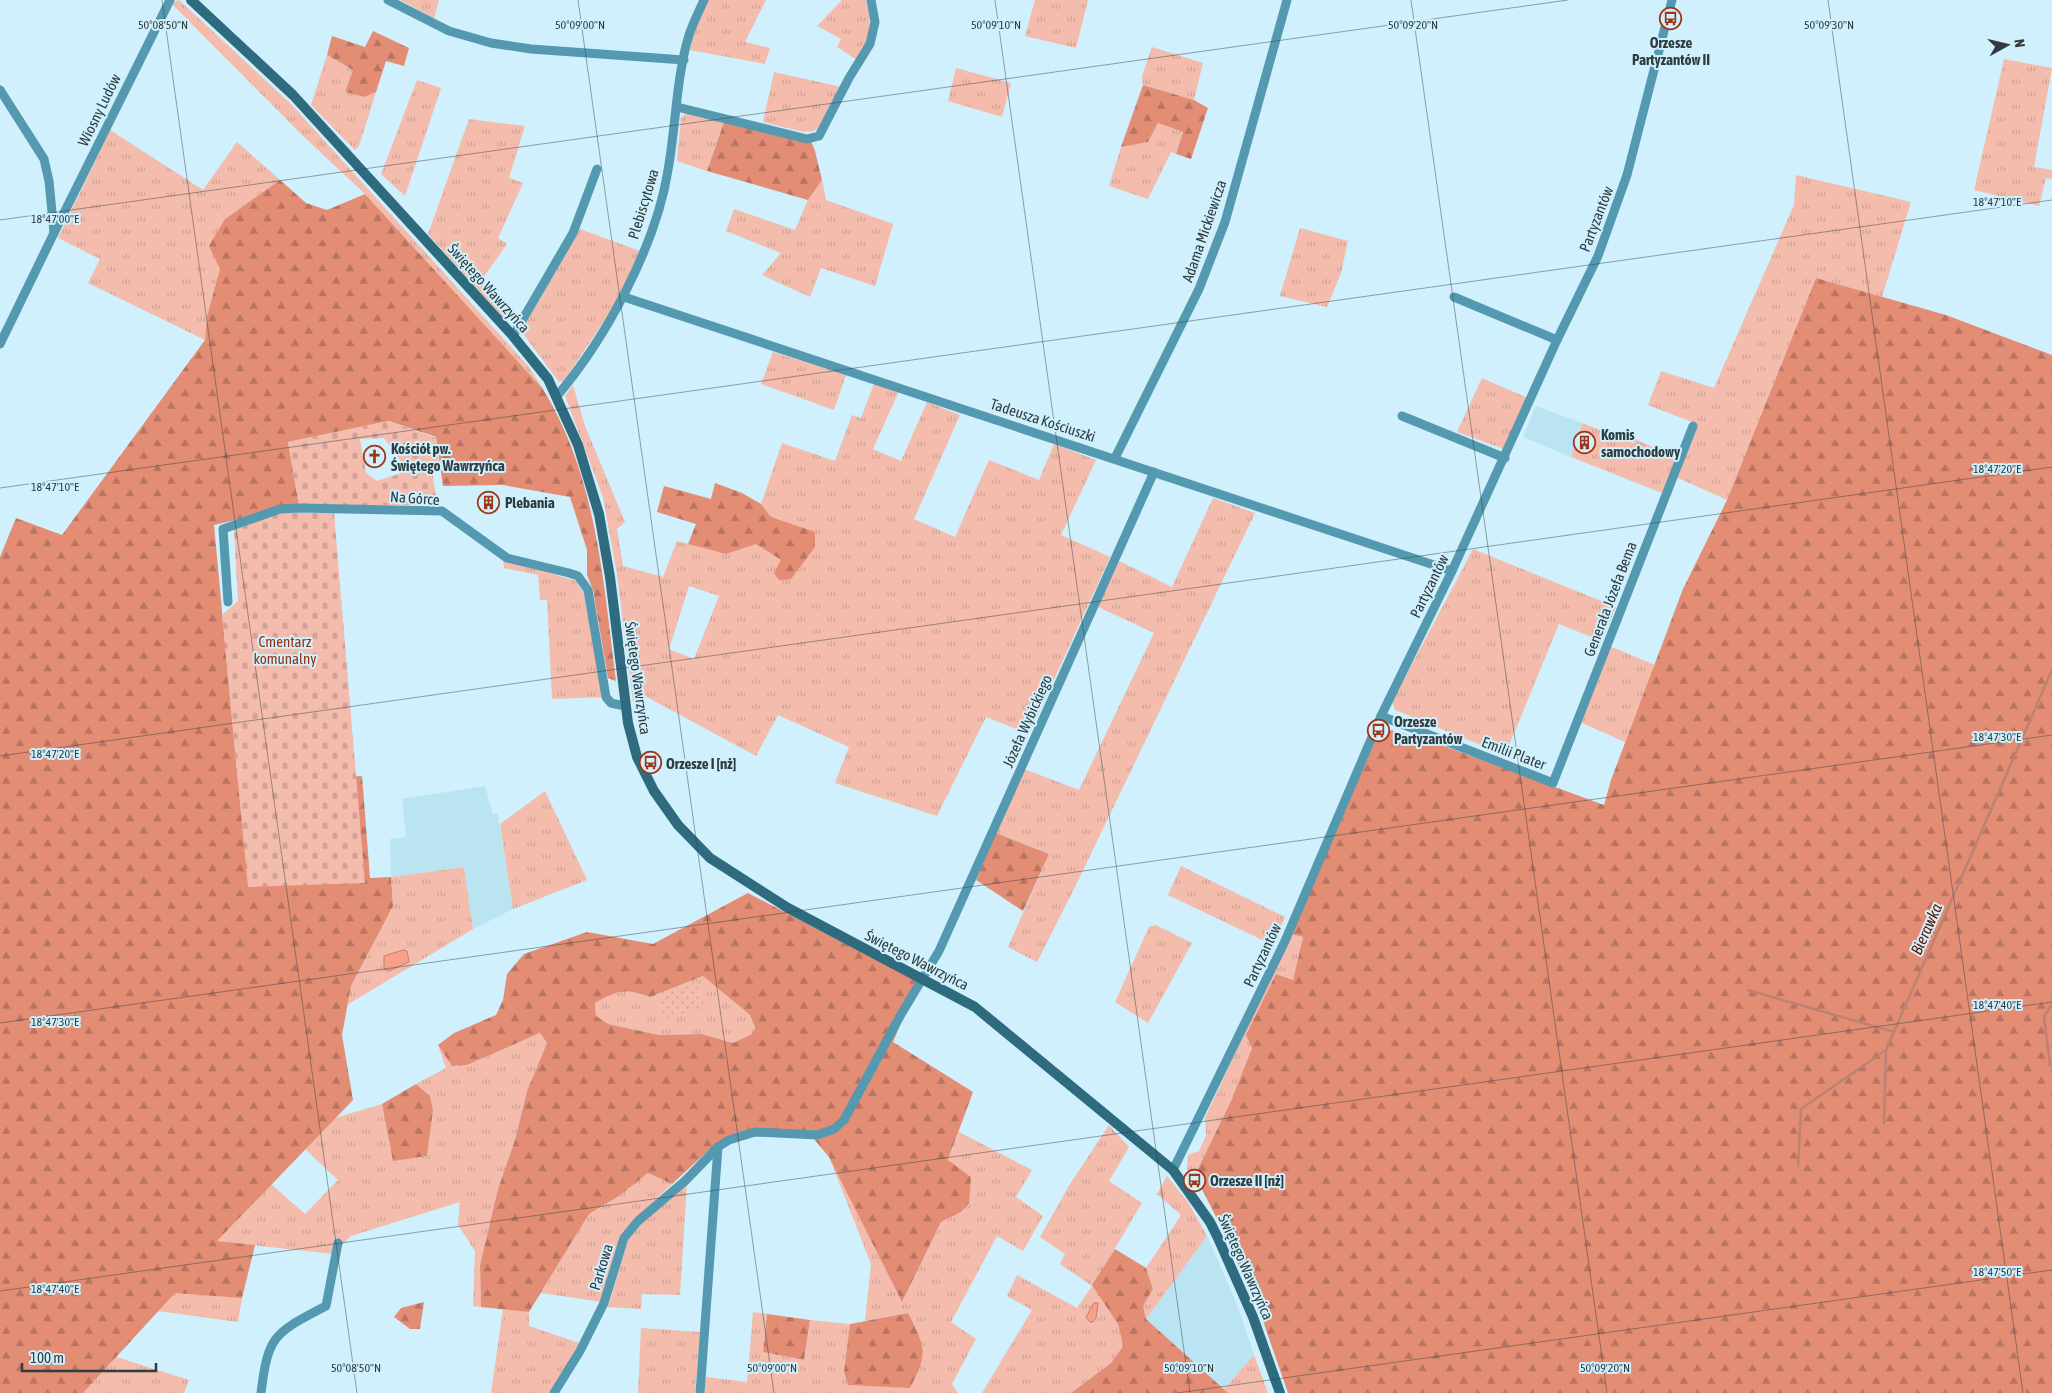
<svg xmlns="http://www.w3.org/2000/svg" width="2052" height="1393" viewBox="0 0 2052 1393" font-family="'Asap Condensed',sans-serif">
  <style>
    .built { fill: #bbe4f3 }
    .grass { fill: url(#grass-tufts); fill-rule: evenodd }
    .forest { fill: url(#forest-firs); fill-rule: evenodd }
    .cemetery { fill: url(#cemetery-stones) }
    .park { fill: url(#park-dots) }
    .water { fill: #f9a088; stroke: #bc8272 }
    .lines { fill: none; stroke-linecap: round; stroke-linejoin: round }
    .stream { stroke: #bc8272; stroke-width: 2.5 }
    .street { stroke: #5499af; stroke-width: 9 }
    .secondary { stroke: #2e6b7f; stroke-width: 10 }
    .ticks { fill: none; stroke: #2f3c40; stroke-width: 1; stroke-opacity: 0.45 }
    .labels { text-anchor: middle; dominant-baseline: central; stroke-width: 4; stroke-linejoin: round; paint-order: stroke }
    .poi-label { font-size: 15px; font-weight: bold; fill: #2f3c40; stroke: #cff0fc; text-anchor: start }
    .street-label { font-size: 15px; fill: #2f3c40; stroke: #cff0fc }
    .park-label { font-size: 15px; fill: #942f11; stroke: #cff0fc }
    .water-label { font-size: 16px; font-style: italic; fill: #611500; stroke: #cff0fc }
    .ticks-label { font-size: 12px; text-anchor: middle; fill: #2f3c40; stroke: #cff0fc; stroke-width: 4; stroke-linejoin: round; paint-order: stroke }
  </style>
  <defs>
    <pattern id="grass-tufts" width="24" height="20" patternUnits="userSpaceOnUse" patternTransform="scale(1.25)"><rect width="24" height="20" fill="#f3bcac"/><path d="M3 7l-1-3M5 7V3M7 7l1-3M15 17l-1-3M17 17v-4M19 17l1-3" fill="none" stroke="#d1a295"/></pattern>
    <pattern id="forest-firs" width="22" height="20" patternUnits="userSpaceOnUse" patternTransform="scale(1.25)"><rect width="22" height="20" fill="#e48d75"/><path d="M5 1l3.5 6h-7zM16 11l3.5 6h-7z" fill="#b97461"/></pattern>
    <pattern id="cemetery-stones" width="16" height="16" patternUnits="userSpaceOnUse" patternTransform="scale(1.25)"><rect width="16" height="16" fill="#f3bcac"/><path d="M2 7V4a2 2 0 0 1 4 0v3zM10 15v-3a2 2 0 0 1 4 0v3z" fill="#d1a295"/></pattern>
    <pattern id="park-dots" width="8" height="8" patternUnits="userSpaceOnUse" patternTransform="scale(1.25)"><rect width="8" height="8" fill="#f3bcac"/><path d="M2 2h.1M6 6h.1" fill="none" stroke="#d1a295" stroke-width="1.8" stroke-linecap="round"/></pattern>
  </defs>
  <rect width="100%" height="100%" fill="#cff0fc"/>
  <!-- built -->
  <g class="built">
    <path d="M1536 406 1582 423 1571 457 1523 437Z"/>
    <path d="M485 786 493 814H498L513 909 473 929 464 867 391 877 390 839 406 837 402 799Z"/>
    <path d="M1207 1236 1238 1307 1254 1355 1224 1389 1146 1319Z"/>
  </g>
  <!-- grass -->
  <g class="grass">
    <path d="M179 0 292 105 529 367 543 389 365 194 304 137 171 3Z"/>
    <path d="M400 0H439L434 18Z"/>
    <path d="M707 0H766L745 42 770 48 765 64 690 50 694 31Z"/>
    <path d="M842 0H866C873 30 871 33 857 60L837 47 841 39 817 26Z"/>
    <path d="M1035 0H1088L1076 48 1025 36Z"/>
    <path d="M1152 47 1203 63 1194 100 1143 85 1142 76Z"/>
    <path d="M327 55 353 70 345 92 364 97 376 92 359 146 355 150 311 105Z"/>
    <path d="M2004 59 2052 68 2034 167 2052 170V179L2046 178 2039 206 1974 190Z"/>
    <path d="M956 68 1011 83 1002 117 948 101Z"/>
    <path d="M774 72 841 87C815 142 822 136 763 122Z"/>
    <path d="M417 80 441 88 405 196 381 174Z"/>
    <path d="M686 113 724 122 707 171 677 161 681 118Z"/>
    <path d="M469 119 525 126 509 178 523 183 498 238 507 244 481 281 513 317 506 321 428 234Z"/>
    <path d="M1158 123 1183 132 1176 154 1171 152 1148 199 1109 186 1121 147 1148 142Z"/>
    <path d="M110 130 203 190 237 142 280 180 225 219 220 269 207 316 205 340 88 283 100 259 58 238Z"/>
    <path d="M1796 175 1911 202 1882 297 1816 278 1727 500 1676 477 1697 424 1648 405 1661 371 1714 388 1794 205Z"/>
    <path d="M822 180 826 200 893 224 875 286 821 268 810 297 762 275 781 253 726 231 734 209 795 230 808 200Z"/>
    <path d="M1300 228 1348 241 1341 273 1327 307 1280 296Z"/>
    <path d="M580 229 640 251 621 295 564 381 559 382 521 331Z"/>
    <path d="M773 352 846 375 834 410 761 384Z"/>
    <path d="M1482 378 1528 398 1504 449 1457 432Z"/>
    <path d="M874 384 899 391 873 449 901 461 927 402 960 415 914 519 955 537 989 460 1039 480 1054 444 1096 460 1061 535 1110 557 1029 734 986 717 937 816 835 783 849 747 778 715 756 756 645 696 633 702 617 574 603 497 565 396 573 385 585 426 625 522 617 529 623 566 663 577 677 541 726 554 756 543 781 560 792 579 771 517 761 504 782 443 835 461 852 415 861 418ZM689 586 719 596 694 659 669 649Z"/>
    <path d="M1582 423 1633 443 1635 439 1676 458 1662 493 1571 457Z"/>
    <path d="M1213 498 1255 513 1074 889 1037 962 1008 947 1049 854 996 833 1024 769 1079 790 1154 633 1096 606 1119 561 1172 587Z"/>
    <path d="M1473 549 1616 607 1601 641 1559 624 1505 755 1395 710 1392 702Z"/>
    <path d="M503 559 576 581 584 594 603 697 552 699 547 600H540L538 575 504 568Z"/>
    <path d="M1609 646 1655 665 1625 742 1580 722Z"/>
    <path d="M545 791 587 880 513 909 500 824Z"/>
    <path d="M1181 866 1285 917 1273 945 1168 895Z"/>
    <path d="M464 867 473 929 347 1005 351 986 393 906 391 877Z"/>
    <path d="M1156 925 1192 943 1148 1023 1115 1002 1149 927Z"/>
    <path d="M1291 934 1303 937 1293 980 1276 974 1252 1048 1231 1101 1195 1175 1187 1169 1188 1155 1199 1151 1206 1136 1205 1118Z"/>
    <path d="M703 976 750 1015 755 1026 752 1034 733 1043 702 1034 659 1035 608 1024 596 1017 595 1003C618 990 625 988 650 997Z"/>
    <path d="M540 1033 547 1043 527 1091 515 1140 498 1189 480 1265 481 1307 473 1306 475 1251 458 1225 460 1202 351 1236 333 1254 217 1241 271 1184 305 1214 338 1180 305 1149 335 1118 382 1104 393 1160 427 1156 433 1110 430 1096 416 1084 446 1068 438 1045 452 1066 467 1065Z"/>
    <path d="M1109 1125 1129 1147 1109 1181 1142 1203 1093 1285 1118 1324 1123 1346 1111 1363 1071 1393H982L1032 1310 1007 1296 1017 1275 1077 1308 1092 1286 1060 1264 1065 1254 1040 1237 1070 1184Z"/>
    <path d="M959 1132 1032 1170 1016 1197 1043 1216 1023 1251 997 1236 951 1322 976 1339 952 1384 958 1393H704L706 1377 747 1382 753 1312 767 1314 763 1352 804 1360 810 1320 850 1324 844 1371 908 1313 865 1321 871 1264 829 1157 902 1301 941 1222 961 1212 971 1177 948 1161Z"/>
    <path d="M648 1173 672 1184 631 1223 602 1302 541 1293 589 1214 619 1196Z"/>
    <path d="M1167 1176 1188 1202 1207 1236 1146 1319 1143 1306 1153 1289 1146 1268 1181 1215 1157 1194Z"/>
    <path d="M687 1183 680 1295 642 1294 641 1309 608 1307 628 1240 642 1223Z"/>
    <path d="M175 1292 242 1298 238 1322 158 1311Z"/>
    <path d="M503 1309 529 1312V1326L579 1343 552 1393H491Z"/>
    <path d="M641 1328 700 1332 695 1393H638Z"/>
    <path d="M1254 1355 1268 1393H1228L1224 1389Z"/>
    <path d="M116 1357 189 1380 184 1393H83Z"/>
  </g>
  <!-- forest -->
  <g class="forest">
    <path d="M373 31 409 48 404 66 386 61 376 92 364 97 345 92 353 70 327 55 332 36 365 47Z"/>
    <path d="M1143 85 1194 100 1208 108 1191 159 1176 154 1183 132 1158 123 1148 142 1121 147Z"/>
    <path d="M724 122 811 141 815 151 822 180 808 200 707 171Z"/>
    <path d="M280 180 306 203 327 210 365 194 543 389C597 478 603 580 616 681L608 678 593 590 587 575V550L570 497 503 485 443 486 436 437 389 421 288 442 299 505 214 525 238 782 362 776 370 878 391 877 393 906 351 986 342 1035 353 1100 217 1241 255 1245 242 1298 175 1293 83 1393H0V557L16 518 62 535 205 340 207 316 220 269 209 246 225 219Z"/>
    <path d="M1816 278 1946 315 2052 355V1393H1288L1263 1321 1228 1241 1195 1175 1231 1101 1252 1048 1246 1035 1276 974 1293 980 1303 937 1291 934 1376 739 1390 730 1425 739 1604 805 1611 780 1683 589 1727 500Z"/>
    <path d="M715 483 742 493 761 504 771 517 815 532V547L791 579 779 580 774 573 781 560 756 544 726 554 688 544 696 524 657 512 664 486 711 499Z"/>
    <path d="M996 833 1049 854 1023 911 976 880Z"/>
    <path d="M748 893 918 982 893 1042 973 1092 948 1160 971 1177 969 1203 961 1212 941 1222 902 1302 829 1157 809 1133 766 1129 709 1150 672 1184 648 1173 619 1196 589 1214 529 1312 481 1307 480 1265 498 1189 515 1140 527 1091 547 1043 540 1033 467 1065 452 1066 438 1045 454 1033 496 1015 503 1000 507 974 524 954 587 932 653 944ZM703 976 750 1015 755 1027 752 1034 733 1043 702 1034 659 1035 608 1024 596 1016 595 1003C618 990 625 988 650 997Z"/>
    <path d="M416 1084 430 1096 433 1110 427 1156 393 1161 382 1104Z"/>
    <path d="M1115 1249 1146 1268 1153 1289 1143 1306 1146 1319 1228 1393H1071L1111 1363 1123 1346 1118 1324 1092 1285Z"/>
    <path d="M424 1302 420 1329H410L394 1317 401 1308Z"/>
    <path d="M908 1313C925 1347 929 1353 910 1388L848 1385 844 1371 850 1324Z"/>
    <path d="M767 1314 810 1320 804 1360 763 1352Z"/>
  </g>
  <!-- cemetery -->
  <g class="cemetery">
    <path d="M389 421 436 438 439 463 405 467 384 438 360 439 366 473 377 481 405 472 429 469 433 476 437 505H299L288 442Z"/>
    <path d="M280 513H334L365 883 248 887 222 615 238 601 234 530Z"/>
  </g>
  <!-- park -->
  <path class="park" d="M697 982 704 1007 664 1019 657 994Z"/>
  <!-- water -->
  <g class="water">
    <path d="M403 950 407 951 409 962 389 971 384 969V956Z"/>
    <path d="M1094 1303H1098L1096 1318 1093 1322H1090L1086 1317Z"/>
  </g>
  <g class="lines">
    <!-- stream -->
    <g class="stream">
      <path d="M1748 990 1894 1032"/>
      <path d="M2050 1065 2044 1017 2052 1004"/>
      <path d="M1884 1123 1886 1050"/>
      <path d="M1798 1166 1801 1109 1886 1050 2052 670"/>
    </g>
    <!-- street -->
    <g class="street">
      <path d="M388 0 449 31 491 43 531 49 684 60"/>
      <path d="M0 90 44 159 49 181 54 233 0 344"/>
      <path d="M677 107 807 139 819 136 849 78 870 44 875 22 871 0"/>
      <path d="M54 233 170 0"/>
      <path d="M624 297 1452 571"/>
      <path d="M1454 297 1557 340"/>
      <path d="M513 336 573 233 597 169"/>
      <path d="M557 396C606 338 656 246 668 170 676 126 676 78 689 35 693 23 699 11 704 0"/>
      <path d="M1402 416 1505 458"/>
      <path d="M1115 458 1199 289 1225 222 1287 0"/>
      <path d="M228 602 223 529 280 509 300 508 442 511 507 558 569 573 578 576 588 590 606 697 611 703 625 706"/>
      <path d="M1381 716 1553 783 1693 426"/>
      <path d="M1173 1170 1285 941 1381 716 1452 571 1557 340 1598 256 1627 175 1672 0"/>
      <path d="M261 1393C268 1334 275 1333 326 1306L338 1243"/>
      <path d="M554 1393 580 1351 604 1303 624 1238 638 1221 685 1181 718 1147 729 1140 755 1132 817 1135 834 1129 844 1120 900 1016 939 951 1154 472"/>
      <path d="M700 1393 718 1147"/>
    </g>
    <!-- secondary -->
    <path class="secondary" d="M191 0 293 95 513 336 548 379 578 445 599 514 610 577 628 723 637 757 654 791 678 825 710 858 788 908 975 1007 1173 1170 1210 1222 1218 1238 1253 1317 1280 1393"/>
  </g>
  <!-- ticks -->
  <path class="ticks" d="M162 0 357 1393M578 0 774 1393M995 0 1190 1393M1411 0 1607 1393M1828 0 2023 1393M0 220 1568 0M0 488 2052 200M0 756 2052 467M0 1023 2052 735M0 1291 2052 1002M1177 1393 2052 1270"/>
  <!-- icons -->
  <defs>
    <symbol id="bus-ring" viewBox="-11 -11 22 22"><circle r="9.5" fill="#cff0fc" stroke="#9e3618" stroke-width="1.5"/><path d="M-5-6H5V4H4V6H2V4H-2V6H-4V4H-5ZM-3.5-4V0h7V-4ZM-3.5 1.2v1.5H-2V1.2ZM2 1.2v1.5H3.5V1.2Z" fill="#9e3618"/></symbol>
    <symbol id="building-ring" viewBox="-11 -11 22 22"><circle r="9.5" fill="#cff0fc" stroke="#9e3618" stroke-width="1.5"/><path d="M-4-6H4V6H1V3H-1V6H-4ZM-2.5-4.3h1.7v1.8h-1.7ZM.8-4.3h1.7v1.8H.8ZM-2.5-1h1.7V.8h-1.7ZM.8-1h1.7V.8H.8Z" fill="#9e3618"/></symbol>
    <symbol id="church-ring" viewBox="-11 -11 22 22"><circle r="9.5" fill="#cff0fc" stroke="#9e3618" stroke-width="1.5"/><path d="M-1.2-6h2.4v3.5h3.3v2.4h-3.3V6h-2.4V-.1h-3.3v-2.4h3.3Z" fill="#9e3618"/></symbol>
  </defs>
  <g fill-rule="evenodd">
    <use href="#bus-ring" x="1658" y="6" width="25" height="25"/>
    <use href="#building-ring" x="1572" y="430" width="25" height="25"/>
    <use href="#church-ring" x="362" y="444" width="25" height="25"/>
    <use href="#building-ring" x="476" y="490" width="25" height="25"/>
    <use href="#bus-ring" x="1366" y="718" width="25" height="25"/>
    <use href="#bus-ring" x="638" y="750" width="25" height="25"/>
    <use href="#bus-ring" x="1182" y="1168" width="25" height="25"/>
  </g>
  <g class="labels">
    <!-- poi labels -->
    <g class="poi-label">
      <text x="1671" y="42" text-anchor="middle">Orzesze<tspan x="1671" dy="17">Partyzantów II</tspan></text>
      <text x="1601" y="434">Komis<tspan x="1601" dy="17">samochodowy</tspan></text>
      <text x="391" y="448">Kościół pw.<tspan x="391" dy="17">Świętego Wawrzyńca</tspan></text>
      <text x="505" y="502">Plebania</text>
      <text x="1394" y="721">Orzesze<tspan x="1394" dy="17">Partyzantów</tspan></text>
      <text x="666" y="763">Orzesze I [nż]</text>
      <text x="1210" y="1180">Orzesze II [nż]</text>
    </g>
    <!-- street labels -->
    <g class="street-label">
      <text transform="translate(99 110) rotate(-64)">Wiosny Ludów</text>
      <text transform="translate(643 204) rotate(-73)">Plebiscytowa</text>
      <text transform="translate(1596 219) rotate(-69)">Partyzantów</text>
      <text transform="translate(1204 231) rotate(-71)">Adama Mickiewicza</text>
      <text transform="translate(489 288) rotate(48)">Świętego Wawrzyńca</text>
      <text transform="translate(1043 420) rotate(18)">Tadeusza Kościuszki</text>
      <text transform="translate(415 498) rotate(4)">Na Górce</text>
      <text transform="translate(1429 586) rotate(-64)">Partyzantów</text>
      <text transform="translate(1610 599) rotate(-69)">Generała Józefa Bema</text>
      <text transform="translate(638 678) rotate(82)">Świętego Wawrzyńca</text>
      <text transform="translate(1027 721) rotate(-66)">Józefa Wybickiego</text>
      <text transform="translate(1514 753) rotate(21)">Emilii Plater</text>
      <text transform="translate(1262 955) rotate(-65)">Partyzantów</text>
      <text transform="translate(917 960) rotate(27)">Świętego Wawrzyńca</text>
      <text transform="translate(601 1267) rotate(-73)">Parkowa</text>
      <text transform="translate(1246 1267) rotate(66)">Świętego Wawrzyńca</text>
    </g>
    <!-- park labels -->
    <g class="park-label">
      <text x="285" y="641">Cmentarz<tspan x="285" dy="17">komunalny</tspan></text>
    </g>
    <!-- water labels -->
    <g class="water-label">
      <text transform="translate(1926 929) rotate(-66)">Bierawka</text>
    </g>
  </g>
  <g class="ticks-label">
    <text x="163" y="29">50°08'50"N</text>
    <text x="580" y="29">50°09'00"N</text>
    <text x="996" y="29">50°09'10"N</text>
    <text x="1413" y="29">50°09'20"N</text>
    <text x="1829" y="29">50°09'30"N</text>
    <text x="1997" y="206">18°47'10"E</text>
    <text x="55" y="223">18°47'00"E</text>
    <text x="1997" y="473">18°47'20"E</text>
    <text x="55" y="491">18°47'10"E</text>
    <text x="1997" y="741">18°47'30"E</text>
    <text x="55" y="758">18°47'20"E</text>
    <text x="1997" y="1009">18°47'40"E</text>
    <text x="55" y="1026">18°47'30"E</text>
    <text x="1997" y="1276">18°47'50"E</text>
    <text x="55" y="1293">18°47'40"E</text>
    <text x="356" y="1372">50°08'50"N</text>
    <text x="772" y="1372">50°09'00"N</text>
    <text x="1189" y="1372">50°09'10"N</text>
    <text x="1605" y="1372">50°09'20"N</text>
  </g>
  <!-- north arrow -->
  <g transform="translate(2007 45) rotate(82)" stroke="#cff0fc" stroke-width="4" paint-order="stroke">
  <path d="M0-4L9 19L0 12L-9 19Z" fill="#2f3c40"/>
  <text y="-8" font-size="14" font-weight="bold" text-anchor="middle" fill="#2f3c40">N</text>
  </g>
  <!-- scale -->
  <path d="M22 1363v8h134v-8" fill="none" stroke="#2f3c40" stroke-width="2.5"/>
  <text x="30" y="1363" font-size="15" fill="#2f3c40" stroke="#cff0fc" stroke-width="4" paint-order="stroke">100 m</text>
</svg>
